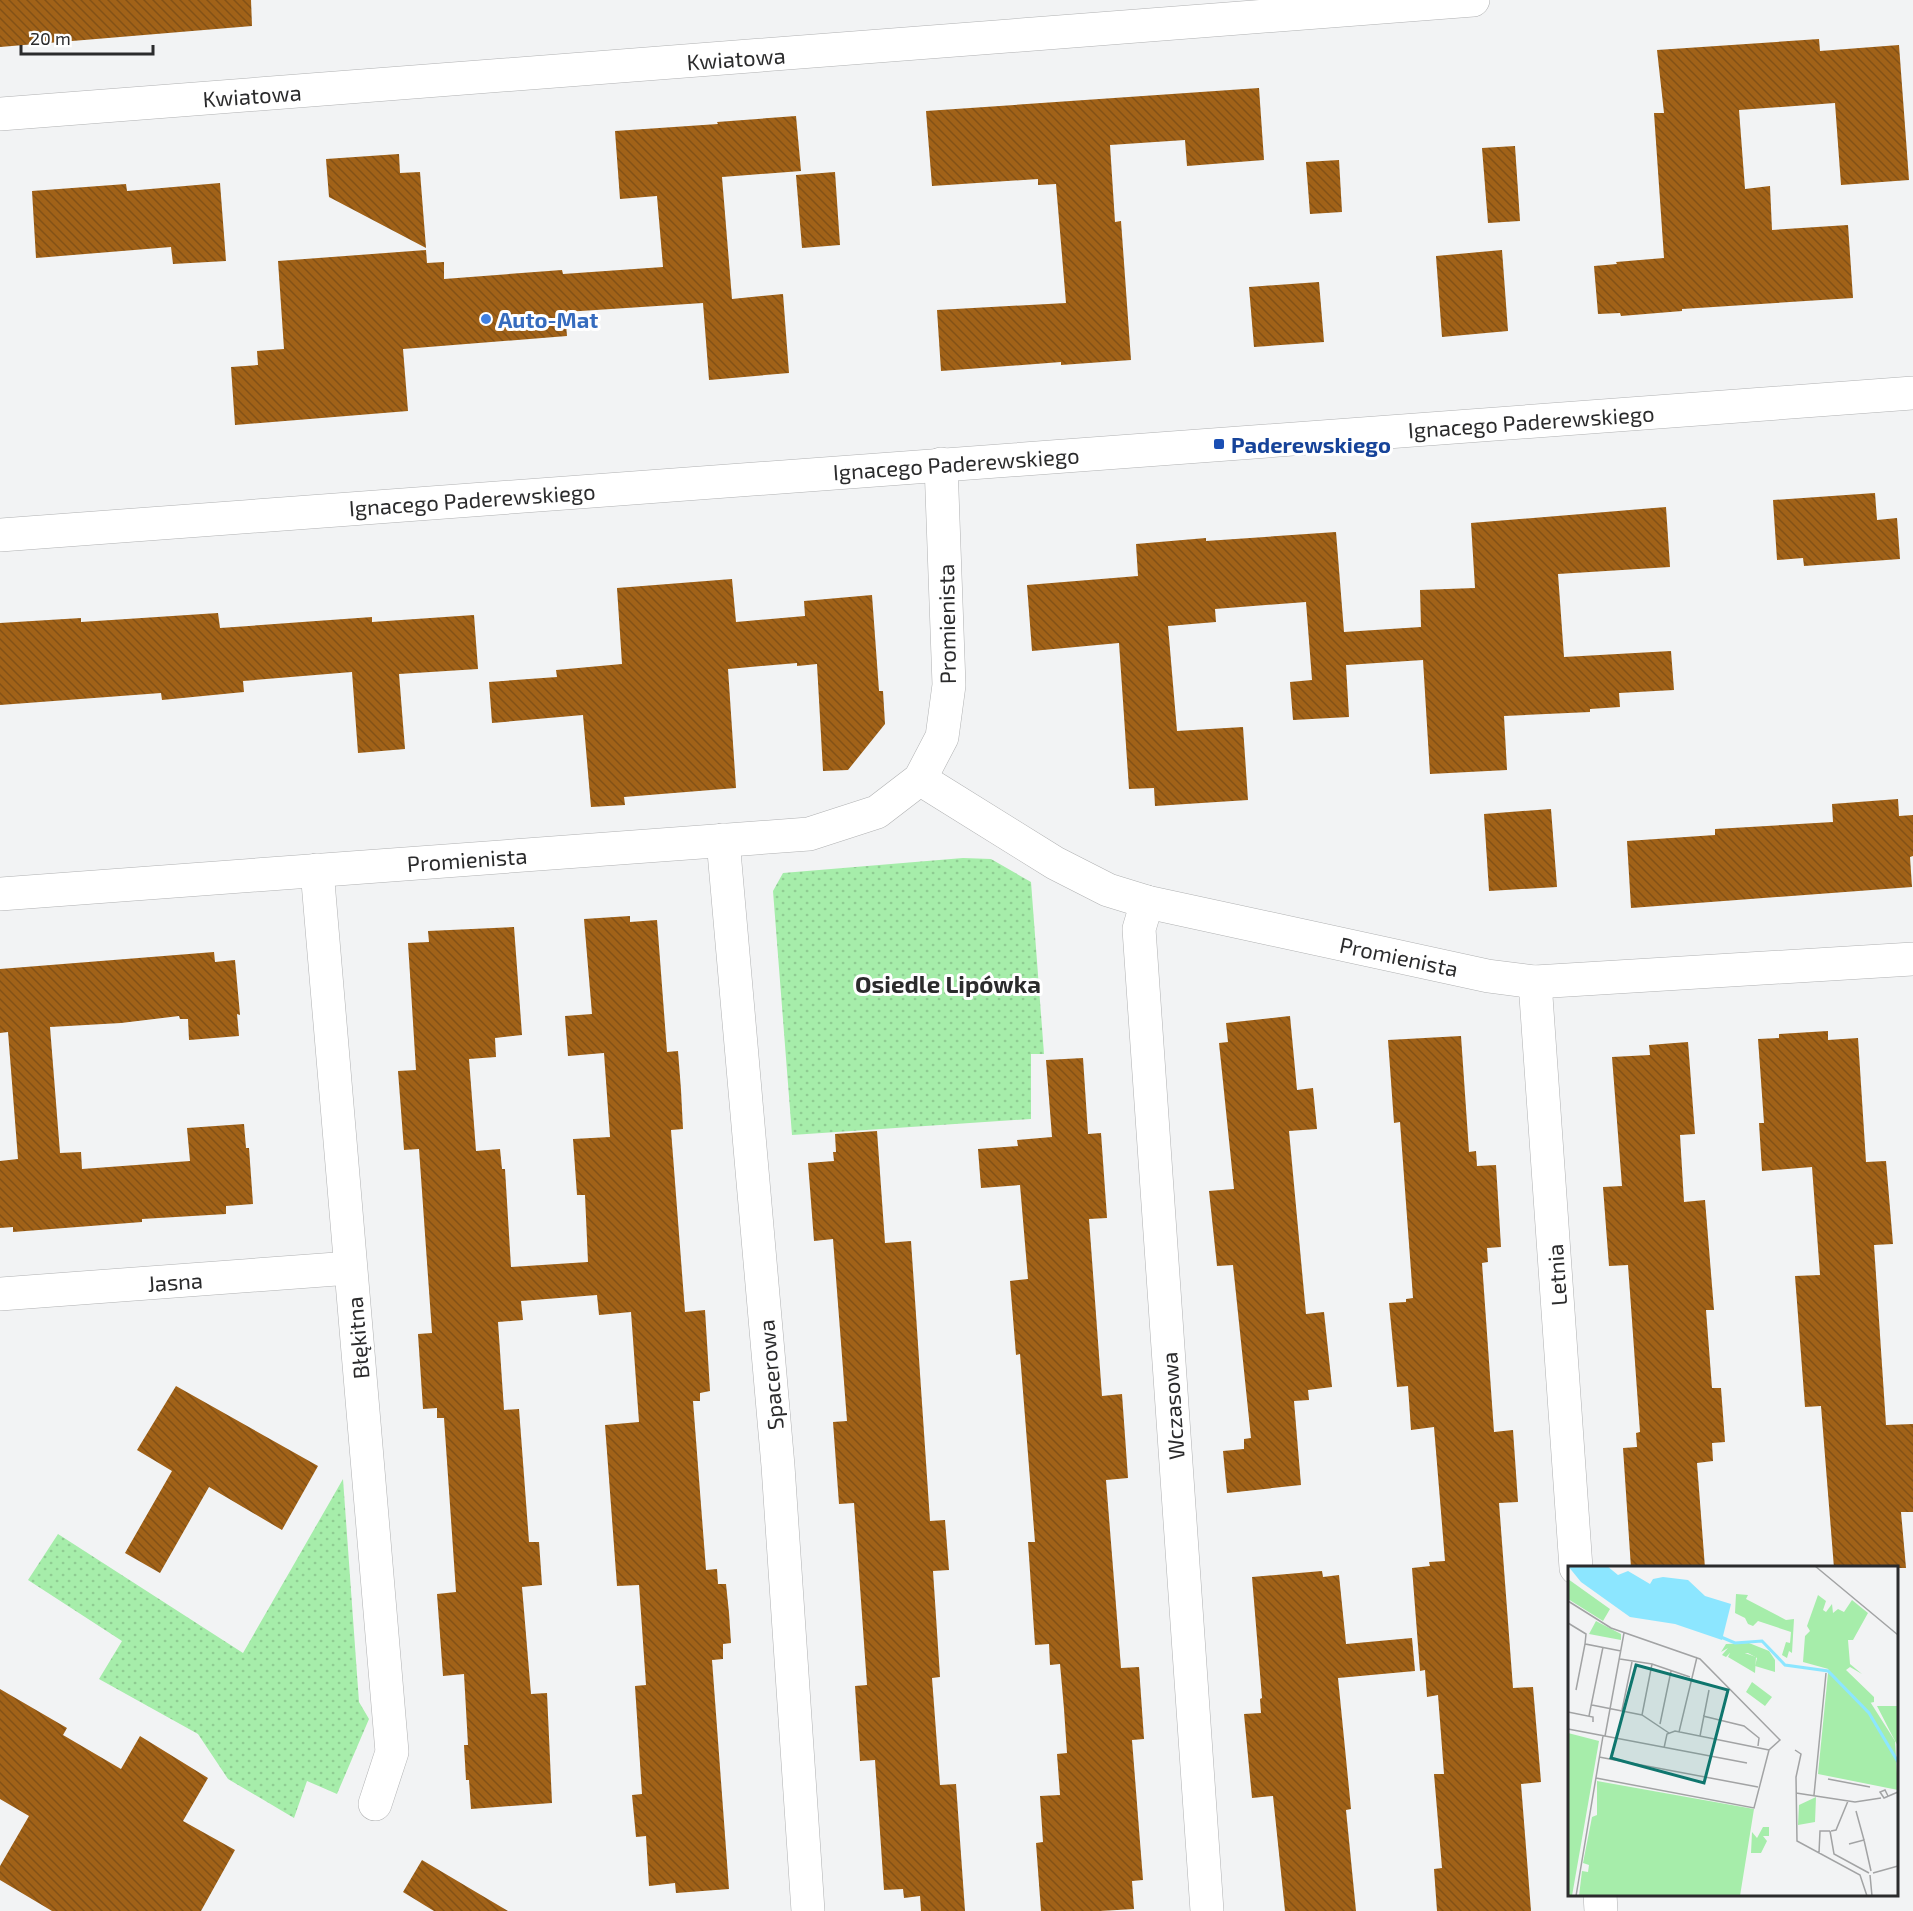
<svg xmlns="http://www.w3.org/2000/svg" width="1913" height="1911" viewBox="0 0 1913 1911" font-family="'Exo 2',sans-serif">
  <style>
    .grass { fill: url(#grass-dots) }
    .building { fill: url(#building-back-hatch) }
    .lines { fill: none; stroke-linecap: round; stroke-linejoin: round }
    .street-casing { stroke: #b0b1b2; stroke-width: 34 }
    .secondary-casing { stroke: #b0b1b2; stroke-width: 34 }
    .street { stroke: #fff; stroke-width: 33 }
    .secondary { stroke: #fff; stroke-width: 33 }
    .shop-dot { fill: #3f7fe0; stroke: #fff; stroke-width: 2 }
    .transit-dot { fill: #1a4fb4; stroke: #fff; stroke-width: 2 }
    .labels { text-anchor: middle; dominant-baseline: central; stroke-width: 6; stroke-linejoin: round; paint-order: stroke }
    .street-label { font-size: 22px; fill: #2b2b2c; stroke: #fff }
    .shop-label { font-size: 22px; font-weight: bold; fill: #366cbe; stroke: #fff; text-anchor: start }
    .transit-label { font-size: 22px; font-weight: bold; fill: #164399; stroke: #fff; text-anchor: start }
    .neighbourhood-label { font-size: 24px; font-weight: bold; fill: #2b2b2c; stroke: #fff }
    .inset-river { fill: none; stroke: #8ce6ff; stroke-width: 3 }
    .inset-road { fill: none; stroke: #a2a3a4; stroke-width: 1.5 }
    .view { fill: #0f766e; fill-opacity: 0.15; stroke: #0f766e; stroke-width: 3 }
    .inset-edge { fill: none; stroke: #2b2b2c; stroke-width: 3 }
  </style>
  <defs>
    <pattern id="grass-dots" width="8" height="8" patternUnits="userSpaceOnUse" patternTransform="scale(1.5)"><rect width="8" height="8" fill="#a6edaa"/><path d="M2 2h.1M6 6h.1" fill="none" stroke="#8fcb92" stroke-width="1.8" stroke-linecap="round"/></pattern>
    <pattern id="building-back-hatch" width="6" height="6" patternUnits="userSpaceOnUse" patternTransform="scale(1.5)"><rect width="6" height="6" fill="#a16218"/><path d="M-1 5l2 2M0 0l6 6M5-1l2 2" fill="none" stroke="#835116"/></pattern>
  </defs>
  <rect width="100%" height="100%" fill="#f2f3f4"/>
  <!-- grass -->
  <g class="grass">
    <path d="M963 858 991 859 1031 882 1044 1054H1031V1119L792 1135 773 891 783 873Z"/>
    <path d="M343 1479 359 1702 369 1719 337 1794 307 1781 294 1818 228 1779 198 1734 99 1679 122 1641 28 1580 58 1534 243 1653Z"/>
  </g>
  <!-- building -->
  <g class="building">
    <path d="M0 0H251L252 26 0 47Z"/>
    <path d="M1819 39 1820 51 1899 45 1909 180 1841 185 1835 103 1739 110 1745 189 1770 186 1772 230 1848 225 1853 298 1682 309V311L1621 316 1620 313 1598 314 1594 266 1617 264 1616 262 1664 258 1654 113H1664L1657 50Z"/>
    <path d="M1259 88 1264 160 1187 166 1185 140 1110 145 1115 222 1121 221 1131 360 1061 365V362L941 371 937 310 1066 303 1056 184 1038 185V179L932 186 926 111Z"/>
    <path d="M796 116 801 171 722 177 732 299 783 294 789 373 709 380 703 303 565 312 567 336 403 349 408 411 235 425 231 367 258 365 257 351 284 349 278 261 426 250 427 263 444 262V279L562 270 563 274 663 267 657 196 620 199 615 131 718 124 717 122Z"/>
    <path d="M1515 146 1520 221 1488 223 1482 148Z"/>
    <path d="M399 154 400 173 420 172 426 248 329 197 326 159Z"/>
    <path d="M1339 160 1342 212 1310 214 1306 162Z"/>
    <path d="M835 172 840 245 802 248 796 175Z"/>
    <path d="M220 183 226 261 173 264 171 247 36 258 32 191 126 184 127 191Z"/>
    <path d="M1502 250 1508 331 1442 337 1436 256Z"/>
    <path d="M1319 282 1324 342 1254 347 1249 287Z"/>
    <path d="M1875 493 1877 520 1897 518 1900 559 1804 566 1803 558 1777 560 1773 500Z"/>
    <path d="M1666 507 1670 567 1558 574 1564 657 1671 651 1674 690 1619 693 1620 707 1590 709V712L1504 716 1507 770 1430 774 1423 660 1346 665 1349 717 1293 720 1290 682 1312 680 1306 602 1215 609 1216 622 1168 626 1177 731 1243 727 1248 800 1155 806 1154 788 1129 789 1119 643 1032 651 1027 585 1138 576 1136 544 1206 538V541L1336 532 1344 632 1421 627 1420 590 1475 588 1471 523Z"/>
    <path d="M732 579 736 622 805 616 804 601 872 595 879 691H883L885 724 848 770 823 771 817 664 797 666V663L728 669 736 788 624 797 625 805 591 807 583 715 492 723 489 682 557 677 556 670 622 664 617 588Z"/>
    <path d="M218 613 220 628 372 617V622L474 615 478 669 399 674 405 749 358 753 352 672 243 681 244 692 162 700 161 693 0 705V623L81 618V622Z"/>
    <path d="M1898 799 1899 816 1913 815V856L1910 857 1912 887 1631 908 1627 841 1715 835V829L1833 822 1832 804Z"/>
    <path d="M1551 809 1557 887 1489 891 1484 814Z"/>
    <path d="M630 916V922L657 920 667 1052 678 1051 681 1090 683 1129 671 1130 685 1312 705 1310 710 1391 700 1393V1401H693L706 1570 717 1569 718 1584H726L729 1613 731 1643 723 1644V1659L712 1660 729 1889 676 1893 675 1883 649 1886 646 1836 636 1837 632 1795 642 1794 635 1686 646 1685 639 1585 617 1586 605 1425 639 1422 631 1312 599 1315 597 1295 521 1301 523 1320 498 1322 504 1410 519 1409 529 1542H539L542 1585 522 1587 531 1694 547 1693 552 1803 471 1809 469 1780H466L464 1745H468L464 1674 443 1676 437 1594 456 1592 444 1418H437V1408L423 1409 418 1334 432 1333 419 1149 404 1150 398 1071 416 1070 408 943 429 942 428 931 514 927 522 1035 495 1038 496 1057 469 1059 476 1151 500 1149 502 1169H505L511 1267 588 1262 585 1195H577L573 1139 610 1137 604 1053 568 1056 565 1016 592 1014 584 919Z"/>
    <path d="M214 952 215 962 235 960 240 1015 237 1014 239 1036 189 1040 188 1019H180L179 1016 121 1023 50 1027 60 1153 81 1152 82 1169 190 1161 187 1128 244 1124 246 1148H249L253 1204 226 1206V1214L142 1219V1222L13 1232V1227L0 1228V1161L18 1159 8 1032 0 1033V969Z"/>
    <path d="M1290 1016 1297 1090 1313 1088 1317 1129 1289 1131 1306 1314 1324 1312 1332 1387 1308 1390 1309 1400 1294 1401 1301 1485 1227 1493 1223 1451 1244 1449V1439L1251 1438 1233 1265 1217 1266 1209 1191 1234 1189 1219 1043 1228 1042 1226 1023Z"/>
    <path d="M1828 1031V1040L1858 1038 1866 1162 1886 1161 1893 1244 1874 1245 1886 1425 1913 1424V1512H1901L1906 1568H1834L1821 1406 1805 1407 1795 1276 1820 1275 1812 1167 1762 1171 1759 1123H1764L1758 1039 1779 1038V1034Z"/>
    <path d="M1461 1036 1469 1152 1476 1151 1477 1166 1496 1165 1501 1247 1487 1248 1488 1262 1482 1263 1494 1432 1513 1430 1518 1502 1499 1503 1513 1688 1533 1687 1541 1782 1521 1784 1531 1911H1437L1434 1869 1442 1868 1434 1774H1444L1438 1695 1427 1697 1425 1670 1420 1671 1412 1568 1430 1566 1429 1562 1445 1561 1434 1427 1411 1430 1408 1386 1397 1387 1389 1303 1406 1302V1299L1413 1298 1400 1122 1394 1123 1388 1040Z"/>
    <path d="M1688 1042 1695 1134 1680 1135 1684 1202 1705 1200 1714 1310H1706L1712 1388H1721L1725 1442 1712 1443 1713 1461 1697 1463 1705 1568H1631L1623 1448 1637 1447 1636 1433 1640 1432 1628 1265 1609 1266 1606 1227 1603 1187 1622 1186 1612 1057 1650 1055 1649 1045Z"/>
    <path d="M1083 1058 1088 1134 1101 1133 1107 1218 1089 1219 1102 1396 1122 1394 1128 1478 1106 1480 1121 1668 1139 1667 1144 1739 1132 1740 1143 1880 1132 1881 1134 1909 1100 1911H1041L1036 1843 1043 1842 1040 1796 1060 1795 1057 1754 1067 1753 1064 1709 1060 1664 1050 1665 1049 1644 1035 1645 1028 1542H1035L1020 1354 1016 1355 1010 1281 1028 1279 1020 1185 981 1188 978 1149 1018 1146 1017 1140 1052 1137 1046 1060Z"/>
    <path d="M877 1131 885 1243 911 1241 930 1521 945 1520 949 1570 933 1571 940 1677 932 1678 940 1785 956 1784 965 1911H921L920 1896 904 1898 903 1889 884 1890 875 1760 860 1761 855 1686 867 1685 854 1503 839 1504 833 1422 847 1421 833 1239 814 1241 808 1163 834 1161 833 1152H836L835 1134Z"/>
    <path d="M176 1386 318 1466 282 1530 209 1487 160 1573 125 1553 172 1471 137 1450Z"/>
    <path d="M1322 1571 1323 1577 1339 1575 1346 1644 1412 1638 1415 1671 1338 1678 1351 1809 1346 1810 1356 1911H1285L1273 1796 1252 1798 1244 1714 1261 1713 1260 1699 1262 1698 1252 1577Z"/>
    <path d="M0 1689 67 1728 63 1735 121 1769 140 1736 208 1778 183 1821 235 1850 201 1911H52L0 1880V1866L29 1816 0 1799Z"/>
    <path d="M422 1860 508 1911H434L403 1892Z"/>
  </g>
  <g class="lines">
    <defs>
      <g id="street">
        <path d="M0 114 1473 0"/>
        <path d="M920 779 1055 863 1108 890 1147 902 1488 976 1535 982 1913 959"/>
        <path d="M723 840 778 1466 808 1911"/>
        <path d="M317 870 392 1752 375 1804"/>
        <path d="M0 894 809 834 877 812 920 779 942 737 949 685 941 464"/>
        <path d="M1147 902 1139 929 1207 1911"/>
        <path d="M1535 982 1576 1568"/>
        <path d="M0 1294 350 1268"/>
        <path d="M1600 1894 1601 1911"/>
      </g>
      <path id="secondary" d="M0 535 1913 393"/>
    </defs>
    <!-- street casing -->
    <use href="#street" class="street-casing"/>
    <!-- secondary casing -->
    <use href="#secondary" class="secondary-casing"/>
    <!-- street -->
    <use href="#street" class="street"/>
    <!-- secondary -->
    <use href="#secondary" class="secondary"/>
  </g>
  <!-- markers -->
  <circle class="shop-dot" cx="486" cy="319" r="6"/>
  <rect class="transit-dot" x="1213" y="438" width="12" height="12" rx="3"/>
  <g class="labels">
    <!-- street labels -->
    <g class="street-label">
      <text transform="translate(736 58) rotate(-4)">Kwiatowa</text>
      <text transform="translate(252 95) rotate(-4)">Kwiatowa</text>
      <text transform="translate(1531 421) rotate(-4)">Ignacego Paderewskiego</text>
      <text transform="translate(956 463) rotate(-4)">Ignacego Paderewskiego</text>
      <text transform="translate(472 499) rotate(-4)">Ignacego Paderewskiego</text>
      <text transform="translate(946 624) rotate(-91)">Promienista</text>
      <text transform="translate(467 859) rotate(-4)">Promienista</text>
      <text transform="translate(1399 956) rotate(12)">Promienista</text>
      <text transform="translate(1556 1275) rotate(-94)">Letnia</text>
      <text transform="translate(175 1281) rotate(-4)">Jasna</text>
      <text transform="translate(357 1338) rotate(-95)">Błękitna</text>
      <text transform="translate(770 1375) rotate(-95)">Spacerowa</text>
      <text transform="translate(1172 1406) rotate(-94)">Wczasowa</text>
    </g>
    <!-- shop labels -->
    <g class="shop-label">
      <text x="498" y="319">Auto-Mat</text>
    </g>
    <!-- transit labels -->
    <g class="transit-label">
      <text x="1231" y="444">Paderewskiego</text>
    </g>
    <!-- neighbourhood labels -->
    <g class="neighbourhood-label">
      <text x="948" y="983">Osiedle Lipówka</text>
    </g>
  </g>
  <!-- overview -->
  <g transform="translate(1568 1566)">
    <rect width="330" height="330" fill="#f2f3f4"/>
    <path d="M28 55 53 68V74L21 68ZM174 86 188 91 187 107 160 91 162 87ZM261 97 301 134 327 175 330 224 250 208ZM248 231 247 256 230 259 231 239Z" fill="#a6edaa"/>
    <path d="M0 13 42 43 35 55 0 33ZM168 28 180 29 178 33 218 54 226 53 224 87 221 85 219 92 214 89 218 76 222 77 223 66 190 55 185 60 180 58 177 52 167 47ZM250 29 258 35 255 44 258 46 264 38 265 47 270 43 276 46 284 34 300 47 285 74H280L282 98 294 108 282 101 278 104 306 131V136L297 138 264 104 235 96 237 70 242 65 239 60ZM181 77 201 85 207 94V106L187 100 189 92 180 87H162L158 91 154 89 160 82 153 86 158 78ZM195 261H201V270H195L199 275 193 287H183L184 266 189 272Z" fill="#a6edaa"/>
    <path d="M184 116 204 131 197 140 178 126ZM309 140H330V180L327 175ZM0 167 31 175 4 330H0ZM29 215 186 243 172 330H11L14 305 20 306 21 299 15 297 24 251 29 249Z" fill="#a6edaa"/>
    <path d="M0 0H39L50 9 60 5 82 18 85 13 95 11 120 14 137 30 163 38 154 74 107 58 62 51 13 16Z" fill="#8ce6ff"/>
    <path class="inset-river" d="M153 71 167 77 194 75 217 99 260 105 301 147 330 196"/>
    <path class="inset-road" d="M247 0 330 69M0 35 43 62 132 93 212 174 201 184 186 242 28 212M0 57 18 68 17 78M52 93 84 98 122 111M8 124 17 78 53 85M24 139 74 149 101 167M54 144 64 96M0 146 25 151V156M74 149 84 98M21 150 35 81M135 150 176 160 191 172 190 180M92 158 103 105M0 163 179 197M111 166 129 91M37 170 56 67M132 170 141 124M96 182 99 168 107 165 201 184M227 184 233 188 228 211 229 275 292 309 299 330M31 191 190 221M260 213 302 221M228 227 287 236 313 232M246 229 258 107M320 230 317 224 312 226 316 232 330 226M262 265 266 288 301 307M263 265 268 264 280 235M296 274 303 305M281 278 296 274 288 245M251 287 252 265H262M305 307 330 300M302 309 304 330M8 330 35 170"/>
    <path class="view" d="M68 99 160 124 136 217 43 192Z"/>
    <rect width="330" height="330" class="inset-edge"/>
  </g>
  <!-- scale -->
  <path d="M21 45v9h132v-9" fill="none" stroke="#2b2b2c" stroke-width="3"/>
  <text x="30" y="45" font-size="18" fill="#2b2b2c" stroke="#ffffff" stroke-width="4.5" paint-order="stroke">20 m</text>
</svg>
